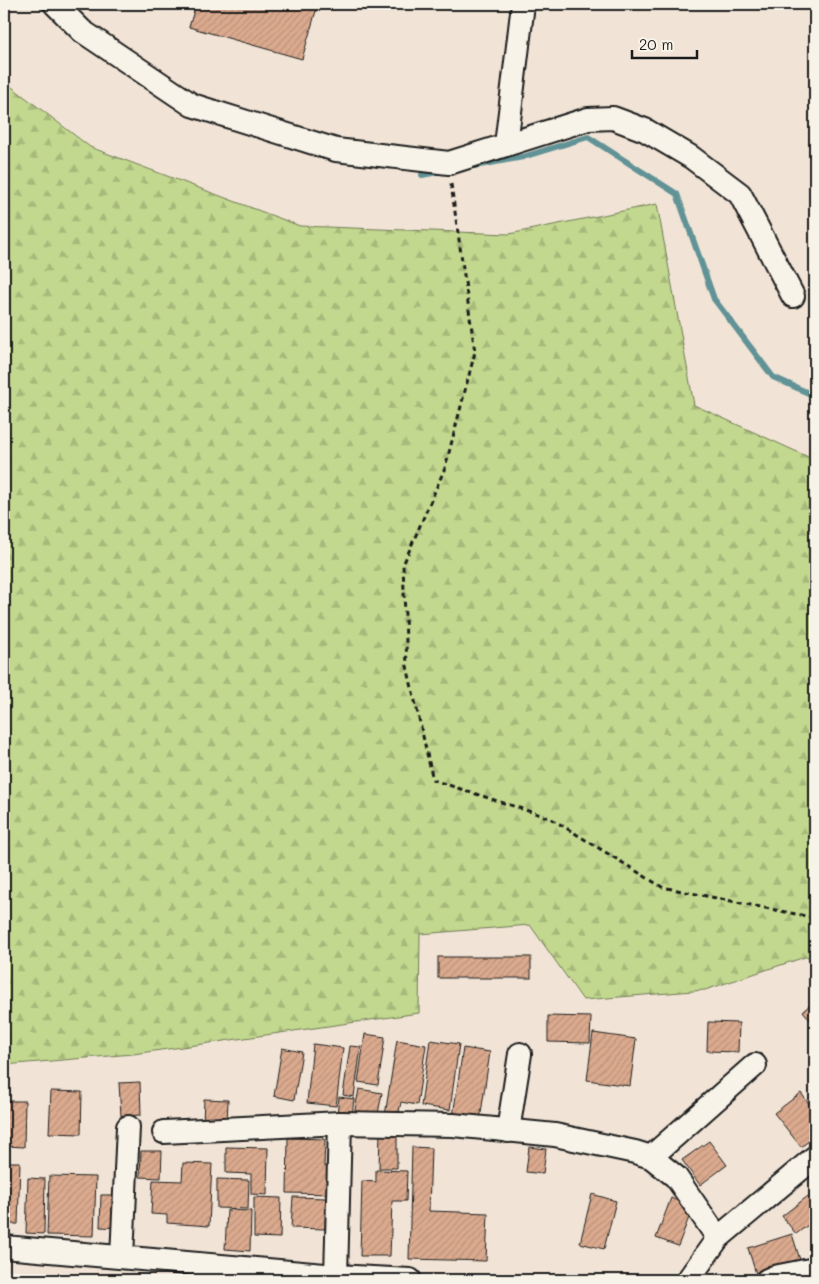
<svg xmlns="http://www.w3.org/2000/svg" width="819" height="1284" viewBox="0 0 819 1284" font-family="Mali,sans-serif">
  <style>
    .forest { fill: url(#forest-firs); stroke: #6f7a55 }
    .lines { fill: none; stroke-linecap: round; stroke-linejoin: round }
    .stream { stroke: #619296; stroke-width: 6 }
    .building { fill: url(#building-hatch); stroke: #1c1c1c }
    .minor-casing { stroke: #1c1c1c; stroke-width: 26 }
    .path { stroke: #1c1c1c; stroke-width: 3; stroke-dasharray: 5 4; stroke-linecap: butt }
    .minor { stroke: #f7f3e8; stroke-width: 22 }
  </style>
  <defs>
    <pattern id="forest-firs" width="22" height="20" patternUnits="userSpaceOnUse" patternTransform="scale(1.25)"><rect width="22" height="20" fill="#c2d88e"/><path d="M5 1l3.5 6h-7zM16 11l3.5 6h-7z" fill="#a6b97a"/></pattern>
    <pattern id="building-hatch" width="6" height="6" patternUnits="userSpaceOnUse" patternTransform="scale(1.25)"><rect width="6" height="6" fill="#dbaa8e"/><path d="M-1 1l2-2M0 6l6-6M5 7l2-2" fill="none" stroke="#bb927a"/></pattern>
  </defs>
  <rect width="100%" height="100%" fill="#f1e4d6"/>
  <filter id="ink" filterUnits="userSpaceOnUse"><feTurbulence type="fractalNoise" baseFrequency=".02" numOctaves="2"/><feDisplacementMap in="SourceGraphic" scale="10" xChannelSelector="R" yChannelSelector="G"/><feConvolveMatrix kernelMatrix="1 2 1 2 8 2 1 2 1" color-interpolation-filters="sRGB"/></filter>
  <g filter="url(#ink)">
    <!-- forest -->
    <path class="forest" d="M4 81 90 147 300 226 509 234 657 204 694 405 815 460V956L805 957 705 990 583 1000 530 925 420 934 419 1013 133 1054 4 1065Z"/>
    <g class="lines">
      <!-- stream -->
      <g class="stream">
        <path d="M475 166 523 157 588 137 677 194 714 299 773 377 815 396"/>
        <path d="M422 175 443 171"/>
      </g>
    </g>
    <!-- building -->
    <g class="building">
      <path d="M196 4H318L302 59 189 27Z"/>
      <rect x="438" y="957" width="93" height="21"/>
      <path d="M815 1001V1026L803 1011Z"/>
      <path d="M548 1016 591 1017 590 1043 548 1042Z"/>
      <path d="M708 1022 739 1023 738 1052 707 1051Z"/>
      <path d="M593 1033 636 1039 630 1086 587 1080Z"/>
      <path d="M365 1034 385 1037 378 1085 358 1082Z"/>
      <path d="M397 1040 426 1045 417 1105 401 1102 398 1117 385 1115Z"/>
      <path d="M430 1040 459 1044 450 1110 421 1106Z"/>
      <path d="M313 1044 343 1048 336 1106 307 1103Z"/>
      <path d="M350 1046 361 1047 354 1097 343 1095Z"/>
      <path d="M282 1048 302 1052 294 1100 274 1096Z"/>
      <path d="M463 1048 490 1052 480 1120 453 1116Z"/>
      <path d="M140 1082 141 1115 121 1116 119 1083Z"/>
      <path d="M359 1089 382 1093 377 1119 354 1115Z"/>
      <path d="M51 1091 82 1092 81 1134 49 1133Z"/>
      <path d="M801 1093 815 1112V1136L801 1147 774 1113Z"/>
      <path d="M339 1097 354 1099 352 1116 337 1114Z"/>
      <path d="M204 1099 228 1100 227 1123H203Z"/>
      <path d="M6 1101H25L24 1147 5 1146Z"/>
      <path d="M380 1133 397 1134V1168H379Z"/>
      <path d="M288 1138 325 1139 324 1166H335V1194L287 1193Z"/>
      <path d="M709 1141 727 1165 700 1185 682 1160Z"/>
      <path d="M226 1147 268 1148 267 1195 251 1194V1174L226 1173Z"/>
      <path d="M412 1147 431 1148 429 1211 488 1213 486 1261 409 1259Z"/>
      <path d="M529 1147 546 1149 543 1174 526 1172Z"/>
      <path d="M141 1151H162L161 1178 140 1177Z"/>
      <path d="M4 1162H20L18 1224H4Z"/>
      <path d="M183 1163 212 1164 209 1226 167 1223V1215L151 1214 153 1180 182 1181Z"/>
      <path d="M376 1170 407 1171 406 1201H392L390 1256H360L362 1181 376 1182Z"/>
      <path d="M49 1176 96 1177 94 1236 47 1235Z"/>
      <path d="M28 1178 45 1179 44 1234 26 1233Z"/>
      <path d="M217 1179 249 1180 248 1209 217 1208Z"/>
      <path d="M812 1193 815 1197V1220L796 1234 782 1216Z"/>
      <path d="M592 1194 616 1201 604 1249 580 1243Z"/>
      <path d="M101 1195H122L121 1228 100 1227Z"/>
      <path d="M254 1197 281 1198 280 1238 254 1237Z"/>
      <path d="M293 1197 326 1198 325 1229 291 1228Z"/>
      <path d="M671 1198 693 1207 678 1246 656 1238Z"/>
      <path d="M227 1210 251 1211 250 1251 225 1249Z"/>
      <path d="M792 1234 801 1263 757 1277 748 1248Z"/>
    </g>
    <g class="lines">
      <defs>
        <g id="minor">
          <path d="M55 4 82 31 192 105 336 150 449 163 588 119 613 118 645 130 691 157 740 194 793 296"/>
          <path d="M506 145 523 4"/>
          <path d="M508 1131 520 1054"/>
          <path d="M164 1132 340 1123 453 1125 555 1135 635 1152 651 1157 676 1177 718 1238"/>
          <path d="M651 1157 755 1065"/>
          <path d="M4 1247 336 1276 410 1280"/>
          <path d="M122 1257 128 1127"/>
          <path d="M336 1276 340 1123"/>
          <path d="M688 1280 718 1238 815 1157"/>
          <path d="M767 1280 774 1277 815 1269"/>
        </g>
      </defs>
      <!-- minor casing -->
      <use href="#minor" class="minor-casing"/>
      <!-- path -->
      <path class="path" d="M451 184 475 352 445 468 403 565 407 666 433 780 550 818 662 887 815 918"/>
      <!-- minor -->
      <use href="#minor" class="minor"/>
    </g>
  </g>
  <!-- margin -->
  <rect width="819" height="1284" fill="none" stroke="#f7f3e8" stroke-width="20"/>
  <rect x="10" y="10" width="799" height="1264" fill="none" stroke="#1c1c1c" stroke-width="2" filter="url(#ink)"/>
  <!-- scale -->
  <path d="M632 50v8h65v-8" fill="none" stroke="#1c1c1c" stroke-width="2.5"/>
  <text x="639" y="50" font-size="15" fill="#1c1c1c" stroke="#f7f3e8" stroke-width="4" paint-order="stroke">20 m</text>
</svg>
